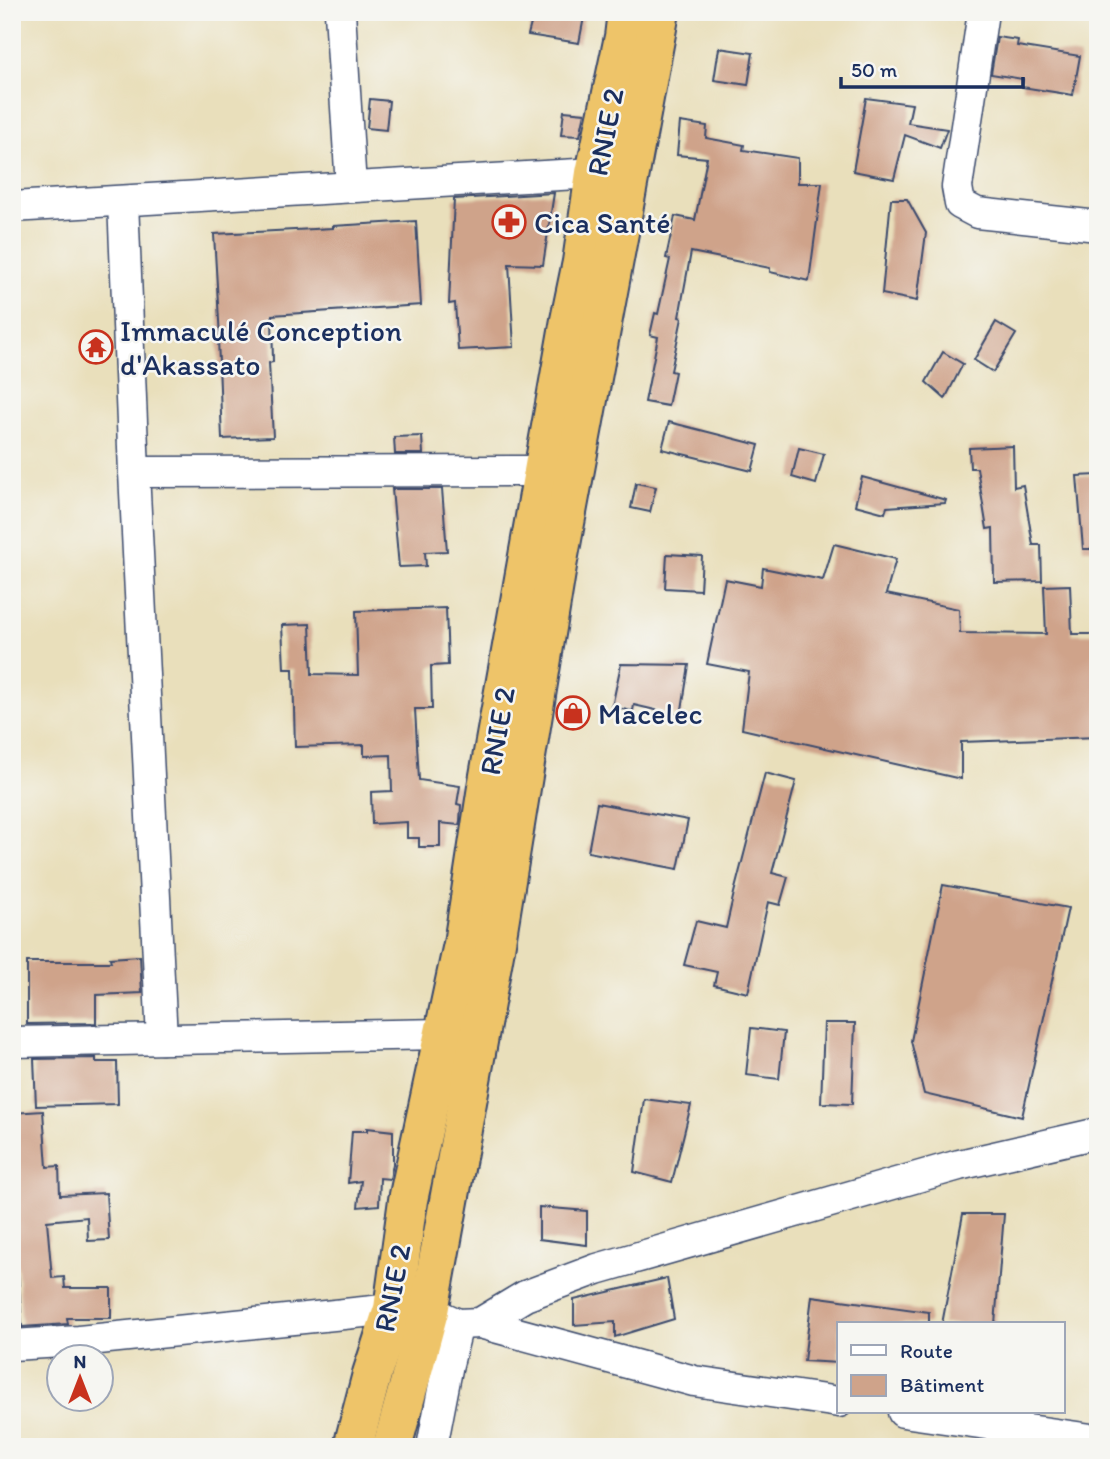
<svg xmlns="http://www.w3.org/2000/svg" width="1110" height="1459" viewBox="0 0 1110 1459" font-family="Itim,sans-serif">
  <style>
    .building { fill: #cfa38a }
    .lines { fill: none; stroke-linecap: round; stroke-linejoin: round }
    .street-casing { stroke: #3a496c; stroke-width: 33 }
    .highway-casing { stroke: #3a496c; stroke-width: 42 }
    .street { stroke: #fff; stroke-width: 30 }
    .highway { stroke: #eec469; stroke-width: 38 }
    .labels { text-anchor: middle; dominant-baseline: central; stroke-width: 5; stroke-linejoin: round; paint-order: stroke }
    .street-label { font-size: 30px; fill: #1b2f5e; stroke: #f6f6f2 }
    .poi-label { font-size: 30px; fill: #1b2f5e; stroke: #f6f6f2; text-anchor: start }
  </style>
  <rect width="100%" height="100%" fill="#f6f6f2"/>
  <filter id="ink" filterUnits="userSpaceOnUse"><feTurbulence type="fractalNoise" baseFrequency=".0143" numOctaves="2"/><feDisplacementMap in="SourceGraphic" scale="14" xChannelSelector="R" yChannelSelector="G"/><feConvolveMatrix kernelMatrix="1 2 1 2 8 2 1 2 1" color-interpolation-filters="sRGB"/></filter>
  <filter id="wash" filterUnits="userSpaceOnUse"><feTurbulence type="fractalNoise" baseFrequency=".00686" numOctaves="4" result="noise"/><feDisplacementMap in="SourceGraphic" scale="28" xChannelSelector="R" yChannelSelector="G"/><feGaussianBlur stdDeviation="1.57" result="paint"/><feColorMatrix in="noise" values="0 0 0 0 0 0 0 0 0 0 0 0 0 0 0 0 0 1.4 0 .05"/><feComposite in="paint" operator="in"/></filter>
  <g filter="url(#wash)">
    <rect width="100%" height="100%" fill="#e9dfbb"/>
    <g id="blocks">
      <!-- building -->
      <g class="building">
        <path d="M534 12H585L579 43 528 35Z"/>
        <path d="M997 37 1018 40 1017 46 1080 56 1073 95 1022 87 1023 79 991 74Z"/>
        <path d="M719 48 753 53 748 85 714 80Z"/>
        <path d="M866 98 912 104 908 123 947 129 940 148 905 135 894 179 853 171Z"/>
        <path d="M370 99 389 101 386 130 367 128Z"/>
        <path d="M564 111 585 113 580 136 561 135Z"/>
        <path d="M680 122 707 126 706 138 744 145 743 150 798 158V183H822L809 281 770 272V268L691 252 679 317 682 318 671 371 675 372 668 406 645 402 658 337 650 335 655 313 658 314 670 259 666 258 675 216 695 220 707 158 677 155Z"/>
        <path d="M554 193 543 265 509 264 514 347 458 350 455 303 449 304 454 199Z"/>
        <path d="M891 199H907L926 233 917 301 882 294Z"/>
        <path d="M416 221 421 305 272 315 273 362 269 363 273 437 222 439 218 338H220L214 234 333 228V226Z"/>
        <path d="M996 322 1016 334 993 372 974 360Z"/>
        <path d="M943 352 963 364 945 399 926 382Z"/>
        <path d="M669 422 759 445 752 471 662 449Z"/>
        <path d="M422 436 423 454H395L394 437Z"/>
        <path d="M1013 446 1014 487 1023 485 1033 545H1041L1042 581 994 582 993 528 987 529 977 468H970L969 448Z"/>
        <path d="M799 448 824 454 816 484 792 477Z"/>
        <path d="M1098 475V549H1083L1077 476Z"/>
        <path d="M862 477 946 500 945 503 887 507 885 513 855 505Z"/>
        <path d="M636 483 656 487 650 512 631 508Z"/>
        <path d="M392 489H442L447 551 425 552 426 566 399 567Z"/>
        <path d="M834 544 896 559 886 594 959 609 960 633 1046 634 1044 586 1070 585 1072 634H1098V737L961 742V779L742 729 749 672 707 664 725 579 761 586 763 568 823 580Z"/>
        <path d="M667 554 702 556 700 590 665 588Z"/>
        <path d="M446 608 448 665 431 666 432 709H415L419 780 460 786 457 804 461 805 460 821 459 825 440 823V847H419V838H407V822L372 824 371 792 392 791 391 755 364 756V745L295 747 293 669H284L282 625 310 624 312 674 358 675 356 611Z"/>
        <path d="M621 664 689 665 681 716 634 705 633 711 612 707Z"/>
        <path d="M765 773 796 781 772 873 788 877 780 905 768 902 748 993 714 985 717 972 684 965 696 921 726 928 734 893Z"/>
        <path d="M597 803 688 820 678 869 588 852Z"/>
        <path d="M943 885 1068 908 1022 1117 924 1094 911 1041Z"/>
        <path d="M140 956 142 993 96 995V1023L27 1024V962H111L110 958Z"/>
        <path d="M824 1023H855L852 1104 821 1103Z"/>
        <path d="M751 1028 784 1032 779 1079 746 1075Z"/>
        <path d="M96 1058V1062H117L118 1104 36 1106 34 1059Z"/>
        <path d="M644 1099 691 1105 672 1182 634 1172Z"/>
        <path d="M43 1111 47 1167 59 1166 60 1195 106 1193 109 1240 88 1241 87 1217 47 1221 52 1278 64 1277 65 1288H111V1318H67L68 1324 22 1327 12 1193V1113Z"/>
        <path d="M367 1128 393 1131V1164L390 1179 380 1178 379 1205 358 1207 361 1181 348 1183 352 1131H367Z"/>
        <path d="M539 1207 587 1211V1245L539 1239Z"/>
        <path d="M963 1214H1004L995 1324H942Z"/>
        <path d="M667 1278 674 1319 615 1337V1322L574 1325V1300Z"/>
        <path d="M812 1296 929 1312V1324H839V1363L804 1361Z"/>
      </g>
    </g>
  </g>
  <g filter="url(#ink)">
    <use href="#blocks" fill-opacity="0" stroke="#3a496c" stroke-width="2"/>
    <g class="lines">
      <defs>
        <g id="street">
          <path d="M340 12 351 187"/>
          <path d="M983 12 957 187 960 204 977 213 1098 226"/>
          <path d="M123 201 134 472 162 1039"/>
          <path d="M12 207 595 173"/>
          <path d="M134 472 543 471"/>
          <path d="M12 1042 443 1034"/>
          <path d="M480 1323 694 1381 839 1402"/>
          <path d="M458 1324 480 1323 525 1296 597 1269 959 1165 1098 1133"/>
          <path d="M12 1345 79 1341 393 1309 429 1311 458 1324 448 1364 432 1447"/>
          <path d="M903 1412 1098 1440"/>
        </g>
        <g id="highway">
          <path d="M353 1447 372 1374 393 1309 408 1200 463 944 487 787 570 320 582 262 595 173 624 37 627 12"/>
          <path d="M392 1447 429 1311 495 948 557 566 660 12"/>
        </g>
      </defs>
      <!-- street casing -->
      <use href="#street" class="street-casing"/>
      <!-- highway casing -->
      <use href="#highway" class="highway-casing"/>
      <!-- street -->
      <use href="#street" class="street"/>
      <!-- highway -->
      <use href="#highway" class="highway"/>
    </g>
  </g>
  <!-- icons -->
  <defs>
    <symbol id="pharmacy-ring" viewBox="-11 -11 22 22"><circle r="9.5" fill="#f6f6f2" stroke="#c8321e" stroke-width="1.5"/><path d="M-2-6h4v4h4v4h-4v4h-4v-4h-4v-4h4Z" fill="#c8321e"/></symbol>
    <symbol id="temple-ring" viewBox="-11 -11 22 22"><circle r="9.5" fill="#f6f6f2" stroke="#c8321e" stroke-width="1.5"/><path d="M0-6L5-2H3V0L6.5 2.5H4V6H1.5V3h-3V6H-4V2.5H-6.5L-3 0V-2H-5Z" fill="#c8321e"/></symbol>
    <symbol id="shop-ring" viewBox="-11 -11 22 22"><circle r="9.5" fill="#f6f6f2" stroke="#c8321e" stroke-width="1.5"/><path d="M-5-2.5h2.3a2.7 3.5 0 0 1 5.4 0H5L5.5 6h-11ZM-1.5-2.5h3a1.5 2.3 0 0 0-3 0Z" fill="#c8321e"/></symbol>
  </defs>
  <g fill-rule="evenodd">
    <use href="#pharmacy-ring" x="490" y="203" width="38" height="38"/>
    <use href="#temple-ring" x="77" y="328" width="38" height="38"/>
    <use href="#shop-ring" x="554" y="694" width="38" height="38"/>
  </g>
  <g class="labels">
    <!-- street labels -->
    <g class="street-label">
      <text transform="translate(605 132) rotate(-79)">RNIE 2</text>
      <text transform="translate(497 731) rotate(-80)">RNIE 2</text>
      <text transform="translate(392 1288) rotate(-79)">RNIE 2</text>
    </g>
    <!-- poi labels -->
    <g class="poi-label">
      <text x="534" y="222">Cica Santé</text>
      <text x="120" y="330">Immaculé Conception<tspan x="120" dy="34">d'Akassato</tspan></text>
      <text x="598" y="713">Macelec</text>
    </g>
  </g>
  <!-- margin -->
  <rect width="1110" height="1459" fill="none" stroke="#f6f6f2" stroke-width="42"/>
  <!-- legend -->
  <rect x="837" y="1322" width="228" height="91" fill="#f6f6f2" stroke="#9ea6b7" stroke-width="2"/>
  <rect x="851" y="1345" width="35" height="10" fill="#ffffff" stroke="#9ea6b7" stroke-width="2"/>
  <text x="900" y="1358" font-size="21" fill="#1b2f5e">Route</text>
  <rect x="851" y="1375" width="35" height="21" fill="#cfa38a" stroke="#9ea6b7" stroke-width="2"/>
  <text x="900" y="1392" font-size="21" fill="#1b2f5e">Bâtiment</text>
  <!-- north arrow -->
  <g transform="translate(80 1378)"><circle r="33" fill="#f6f6f2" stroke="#9ea6b7" stroke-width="2"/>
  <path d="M0-5L12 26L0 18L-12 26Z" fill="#c8321e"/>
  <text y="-10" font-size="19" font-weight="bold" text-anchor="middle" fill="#1b2f5e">N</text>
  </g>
  <!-- scale -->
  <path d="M841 77v10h182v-10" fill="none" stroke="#1b2f5e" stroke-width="3.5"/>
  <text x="851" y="77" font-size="21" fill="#1b2f5e" stroke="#f6f6f2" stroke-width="5" paint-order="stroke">50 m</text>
</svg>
